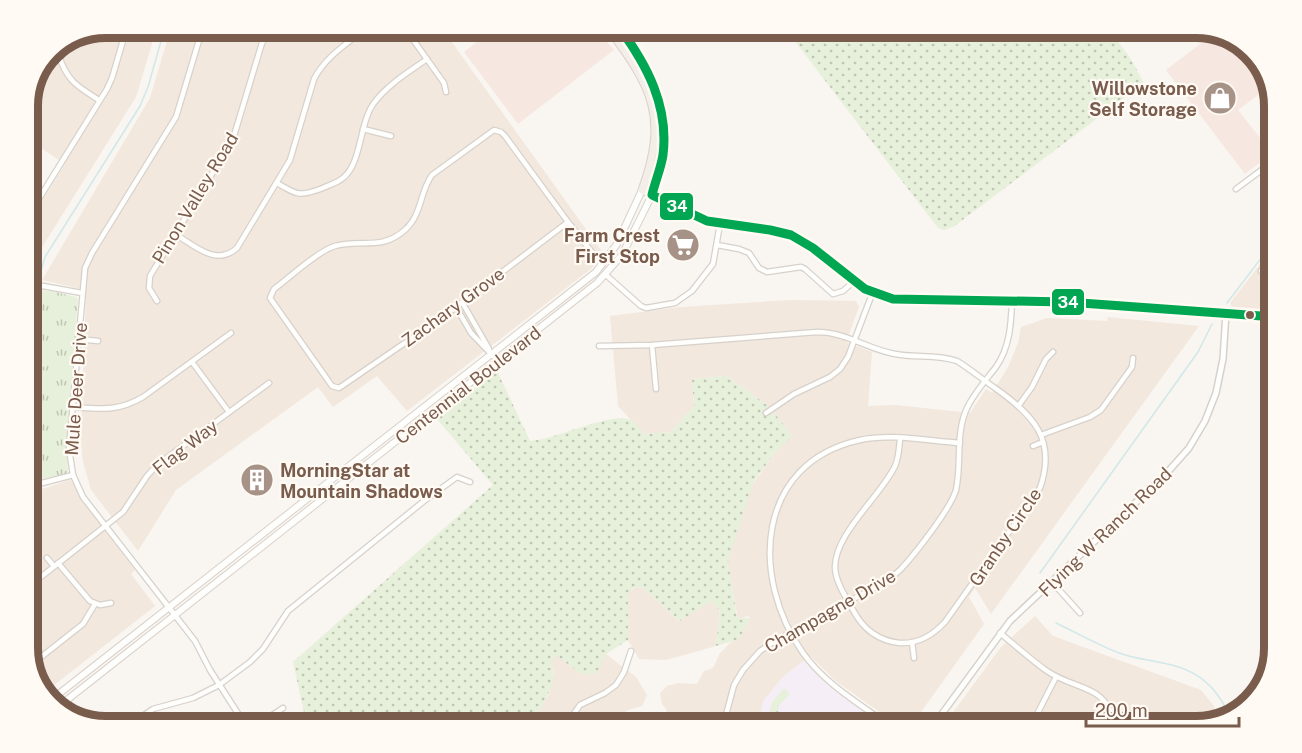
<svg xmlns="http://www.w3.org/2000/svg" width="1302" height="753" viewBox="0 0 1302 753" font-family="'Public Sans',sans-serif">
  <style>
    .residential { fill: #f2e8de }
    .commercial { fill: #f6e8e1 }
    .education { fill: #f6eef6 }
    .grass { fill: url(#grass-dots) }
    .park { fill: url(#park-tufts) }
    .garden { fill: #e7f0db }
    .lines { fill: none; stroke-linecap: round; stroke-linejoin: round }
    .stream { stroke: #d0e8ea; stroke-width: 1.5 }
    .minor-casing { stroke: #d7d1cb; stroke-width: 7 }
    .tertiary-casing { stroke: #d7d1cb; stroke-width: 8 }
    .secondary-casing { stroke: #d9d2cb; stroke-width: 8 }
    .primary-casing { stroke: #dad1cc; stroke-width: 9 }
    .minor { stroke: #fefefd; stroke-width: 4.5 }
    .tertiary { stroke: #fefefd; stroke-width: 5 }
    .secondary { stroke: #fefefd; stroke-width: 6 }
    .primary { stroke: #f3eee8; stroke-width: 7 }
    .bus-1-casing { stroke: #fffaf3; stroke-width: 14 }
    .bus-1 { stroke: #00a651; stroke-width: 9 }
    .bus-dot { fill: #7a5c4d; stroke: #fffaf3; stroke-width: 2 }
    .labels { text-anchor: middle; dominant-baseline: central; stroke-width: 4.5; stroke-linejoin: round; paint-order: stroke }
    .poi-label { font-size: 18px; font-weight: bold; fill: #7a5c4d; stroke: #fffaf3; text-anchor: end }
    .street-label { font-size: 18px; fill: #7a5c4d; stroke: #fffaf3 }
    .rim { fill: none; stroke: #7a5c4d; stroke-width: 8 }
    .line-badge { stroke: #fffaf3; stroke-width: 2 }
    .badge-label { font-size: 16px; text-anchor: middle; font-weight: bold; fill: #fff }
  </style>
  <defs>
    <pattern id="grass-dots" width="8" height="8" patternUnits="userSpaceOnUse" patternTransform="scale(1.5)"><rect width="8" height="8" fill="#e7f0db"/><path d="M2 2h.1M6 6h.1" fill="none" stroke="#c0c6b4" stroke-width="1.8" stroke-linecap="round"/></pattern>
    <pattern id="park-tufts" width="24" height="20" patternUnits="userSpaceOnUse" patternTransform="scale(1.5)"><rect width="24" height="20" fill="#e7f0db"/><path d="M3 7l-1-3M5 7V3M7 7l1-3M15 17l-1-3M17 17v-4M19 17l1-3" fill="none" stroke="#c0c6b4"/></pattern>
  </defs>
  <rect width="100%" height="100%" fill="#f9f5f0"/>
  <!-- residential -->
  <g class="residential">
    <path d="M105 27H157L136 97 39 252 29 278 27 279V225L65 164 29 140 36 127 37 78 50 50Z"/>
    <path d="M171 27H441L603 253 592 268 407 411 377 376 333 407 318 387 176 490 138 551 91 490 83 462 81 440 86 290 42 280 150 98Z"/>
    <path d="M1275 245V310L1232 307 1230 303Z"/>
    <path d="M791 300 856 301 859 307 846 342 872 352 868 406 896 405 970 413 986 389 992 393 1008 367 1018 343 1021 327 1047 318 1108 321 1107 317 1199 326 991 614 975 588 969 597 984 624 911 726H899L836 681 810 656 783 677 764 700 757 726H643H659L666 714 667 710 662 704 660 693 667 686 678 683 697 684 704 671 713 668 720 653 730 643 739 638 750 618 748 616 738 619 727 560 751 487 775 452 792 436 768 406 727 376 693 379 694 406 671 432 644 434 618 406 610 316 681 307Z"/>
    <path d="M69 480 72 481 81 500 135 570 131 574 155 606 44 693 38 687 27 652V491L46 488Z"/>
    <path d="M636 587 643 588 679 621 711 601 720 611 716 646 666 660 639 659 628 640V593Z"/>
    <path d="M1035 616 1053 636 1201 690 1214 706 1217 721 1197 726H943L1001 647Z"/>
    <path d="M556 654H606L636 677 647 695 642 706 628 710 606 726H535L537 713 549 694 554 671 550 662Z"/>
  </g>
  <!-- commercial -->
  <g class="commercial">
    <path d="M496 27H595L614 50 518 124 464 52Z"/>
    <path d="M1216 32 1236 37 1262 62 1270 86 1238 110 1272 153 1245 174 1166 70Z"/>
  </g>
  <!-- education -->
  <path class="education" d="M804 661 833 690 884 726H757L764 700 783 677Z"/>
  <!-- grass -->
  <g class="grass">
    <path d="M784 27H1107L1129 56 1144 83 953 227 944 230 938 228Z"/>
    <path d="M497 371 530 441C556 440 611 411 631 420 636 423 641 430 644 434L671 432 694 406 692 379 727 376 768 406 793 436 775 452 754 481 728 560 737 618H750L739 639 716 646 720 611 711 601 680 621 643 588 635 587 628 593V640L606 654 597 673 581 674 556 655 551 662C560 684 539 705 535 726H307L293 662 493 485 437 419Z"/>
  </g>
  <!-- park -->
  <g class="park">
    <path d="M37 78 36 127 27 143V101Z"/>
    <path d="M27 289 51 291 76 297 78 300 66 448 68 471 66 474 27 482Z"/>
    <path d="M784 688 790 694 779 706 777 719 782 726H766L772 702Z"/>
  </g>
  <!-- garden -->
  <g class="garden">
    <path d="M45 355 47 366 28 370 27 358Z"/>
    <path d="M27 418 41 429 47 439 27 455Z"/>
  </g>
  <g class="lines">
    <!-- stream -->
    <g class="stream">
      <path d="M39 278 45 257 140 106 148 87 165 27"/>
      <path d="M1227 303 1275 240"/>
      <path d="M27 322 34 311 37 290"/>
      <path d="M1040 573 1198 352 1212 324"/>
      <path d="M1056 623C1077 633 1098 645 1119 653 1153 665 1186 659 1213 689 1220 698 1226 706 1229 717"/>
    </g>
    <defs>
      <g id="minor">
        <path d="M203 27 176 117 92 253 85 268 69 449 73 475 83 497 195 641 210 670 246 726"/>
        <path d="M404 27 444 83 446 92"/>
        <path d="M59 56C67 81 78 87 99 100"/>
        <path d="M363 129 391 136"/>
        <path d="M277 183C297 195 300 197 323 188 329 185 337 183 343 178 362 163 359 123 374 103 388 84 409 72 427 59"/>
        <path d="M1236 189 1275 160"/>
        <path d="M27 218 107 89 112 78 127 27"/>
        <path d="M568 222 447 314 339 388 332 386 270 298 274 289C289 278 318 251 335 246 361 238 381 252 406 229 422 214 420 191 432 175L494 130 501 132 505 136 568 222 602 265"/>
        <path d="M175 234C194 245 216 267 237 248L290 160 314 79C326 56 348 43 368 27"/>
        <path d="M717 245 739 249 749 253 759 268 767 272 801 267 805 269 833 294 843 291 852 283"/>
        <path d="M1261 271 1275 272"/>
        <path d="M606 275 641 306 646 308 675 303 692 291 713 264 720 224"/>
        <path d="M27 285 43 286 82 293"/>
        <path d="M157 301 149 288 150 276 233 139 262 43 272 27"/>
        <path d="M462 302 489 349"/>
        <path d="M456 307 471 333 498 361"/>
        <path d="M78 339 98 341"/>
        <path d="M652 345 656 389"/>
        <path d="M599 346 652 345 817 332C846 332 867 349 895 354 915 358 937 354 957 361 970 369 982 379 995 388 1033 415 1057 439 1040 488L945 622C933 635 918 644 900 643 879 641 863 629 853 610 846 597 836 583 835 568 834 534 881 496 895 466 899 457 899 448 900 439"/>
        <path d="M192 362 229 412"/>
        <path d="M1019 405 1032 387 1046 359 1053 352"/>
        <path d="M72 407C101 409 117 412 143 397L231 333"/>
        <path d="M766 413 794 394 830 377 840 369 848 357 872 294"/>
        <path d="M1041 435 1090 417 1101 410 1132 367 1133 358"/>
        <path d="M1033 446 1043 442"/>
        <path d="M27 487 73 475"/>
        <path d="M47 558 54 566"/>
        <path d="M58 563 90 601 100 605 111 603"/>
        <path d="M1052 582 1080 613"/>
        <path d="M27 588 123 512 147 476 157 465 269 383"/>
        <path d="M1000 633C1016 646 1031 660 1047 671 1076 691 1107 683 1115 726"/>
        <path d="M912 642 914 658"/>
        <path d="M31 665 83 624 95 604"/>
        <path d="M128 726 153 709 193 698 219 685 250 662 263 649 288 611 424 501 457 477 470 482"/>
        <path d="M256 726 283 708"/>
        <path d="M565 726 580 705 605 693 616 685 624 672 631 651"/>
        <path d="M723 726 734 685 743 670 760 651 775 641 883 583C889 579 896 574 901 569 915 554 951 508 956 490 962 463 955 434 967 408 974 393 986 380 996 367 1010 347 1011 324 1012 301"/>
        <path d="M890 726C860 704 825 684 803 653 750 578 755 463 860 440 889 433 929 441 960 443"/>
        <path d="M1031 726 1056 677"/>
      </g>
      <path id="tertiary" d="M933 726 1010 621 1165 475 1189 448 1205 421 1216 393 1223 359 1226 313"/>
      <g id="secondary">
        <path d="M51 700 596 272 617 244 642 190"/>
        <path d="M58 707 597 283 622 255 652 195"/>
      </g>
      <g id="primary">
        <path d="M607 27C652 86 669 117 642 190 665 200 688 216 713 222 739 229 768 226 794 237 834 253 843 291 893 299L1067 302 1275 317"/>
        <path d="M619 27C648 64 670 106 663 154 661 168 655 181 652 195"/>
      </g>
    </defs>
    <!-- minor casing -->
    <use href="#minor" class="minor-casing"/>
    <!-- tertiary casing -->
    <use href="#tertiary" class="tertiary-casing"/>
    <!-- secondary casing -->
    <use href="#secondary" class="secondary-casing"/>
    <!-- primary casing -->
    <use href="#primary" class="primary-casing"/>
    <!-- minor -->
    <use href="#minor" class="minor"/>
    <!-- tertiary -->
    <use href="#tertiary" class="tertiary"/>
    <!-- secondary -->
    <use href="#secondary" class="secondary"/>
    <!-- primary -->
    <use href="#primary" class="primary"/>
    <defs>
      <path id="bus-1" d="M619 27C647 65 669 106 663 155 661 168 655 182 652 195L707 221 770 230 791 235 813 248 865 289 893 299 1067 302 1275 317"/>
    </defs>
    <!-- bus-1 casing -->
    <use href="#bus-1" class="bus-1-casing"/>
    <!-- bus-1 -->
    <use href="#bus-1" class="bus-1"/>
  </g>
  <!-- icons -->
  <defs>
    <symbol id="shop-disc" viewBox="-11 -11 22 22"><circle r="9.5" fill="#a69286" stroke="#fffaf3"/><path d="M-5-2.5h2.3a2.7 3.5 0 0 1 5.4 0H5L5.5 6h-11ZM-1.5-2.5h3a1.5 2.3 0 0 0-3 0Z" fill="#fff"/></symbol>
    <symbol id="supermarket-disc" viewBox="-11 -11 22 22"><circle r="9.5" fill="#a69286" stroke="#fffaf3"/><path d="M-6-5.5h2.5l.6 2H6L4.5 2H-2.5L-4.4-4H-6ZM-1.5 3.2a1.3 1.3 0 1 0 .1 0ZM3 3.2a1.3 1.3 0 1 0 .1 0Z" fill="#fff"/></symbol>
    <symbol id="building-disc" viewBox="-11 -11 22 22"><circle r="9.5" fill="#a69286" stroke="#fffaf3"/><path d="M-4-6H4V6H1V3H-1V6H-4ZM-2.5-4.3h1.7v1.8h-1.7ZM.8-4.3h1.7v1.8H.8ZM-2.5-1h1.7V.8h-1.7ZM.8-1h1.7V.8H.8Z" fill="#fff"/></symbol>
  </defs>
  <g fill-rule="evenodd">
    <use href="#shop-disc" x="1201" y="79" width="38" height="38"/>
    <use href="#supermarket-disc" x="664" y="226" width="38" height="38"/>
    <use href="#building-disc" x="238" y="461" width="38" height="38"/>
  </g>
  <!-- markers -->
  <circle class="bus-dot" cx="1250" cy="315" r="5"/>
  <g class="labels">
    <!-- poi labels -->
    <g class="poi-label">
      <text x="1197" y="88">Willowstone<tspan x="1197" dy="21">Self Storage</tspan></text>
      <text x="660" y="235">Farm Crest<tspan x="660" dy="21">First Stop</tspan></text>
      <text x="280" y="470" text-anchor="start">MorningStar at<tspan x="280" dy="21">Mountain Shadows</tspan></text>
    </g>
    <!-- street labels -->
    <g class="street-label">
      <text transform="translate(195 198) rotate(-59)">Pinon Valley Road</text>
      <text transform="translate(453 307) rotate(-36)">Zachary Grove</text>
      <text transform="translate(468 385) rotate(-38)">Centennial Boulevard</text>
      <text transform="translate(76 389) rotate(-86)">Mule Deer Drive</text>
      <text transform="translate(185 447) rotate(-38)">Flag Way</text>
      <text transform="translate(1105 532) rotate(-44)">Flying W Ranch Road</text>
      <text transform="translate(1005 537) rotate(-56)">Granby Circle</text>
      <text transform="translate(830 611) rotate(-30)">Champagne Drive</text>
    </g>
  </g>
  <!-- crop -->
  <path d="M0 0H1302V753H0ZM106 38H1196A68 68 0 0 1 1264 106V648A68 68 0 0 1 1196 716H106A68 68 0 0 1 38 648V106A68 68 0 0 1 106 38Z" fill="#fffaf3" fill-rule="evenodd"/>
  <path class="rim" d="M106 38H1196A68 68 0 0 1 1264 106V648A68 68 0 0 1 1196 716H106A68 68 0 0 1 38 648V106A68 68 0 0 1 106 38Z"/>
  <g class="line-badge">
    <rect x="659" y="192" width="35" height="29" rx="6" fill="#00a651"/>
    <rect x="1051" y="288" width="34" height="28" rx="6" fill="#00a651"/>
  </g>
  <g class="badge-label">
    <text x="677" y="212">34</text>
    <text x="1068" y="308">34</text>
  </g>
  <!-- scale -->
  <path d="M1086 717v9h153v-9" fill="none" stroke="#7a5c4d" stroke-width="3"/>
  <text x="1095" y="717" font-size="18" fill="#7a5c4d" stroke="#fffaf3" stroke-width="4.5" paint-order="stroke">200 m</text>
</svg>
